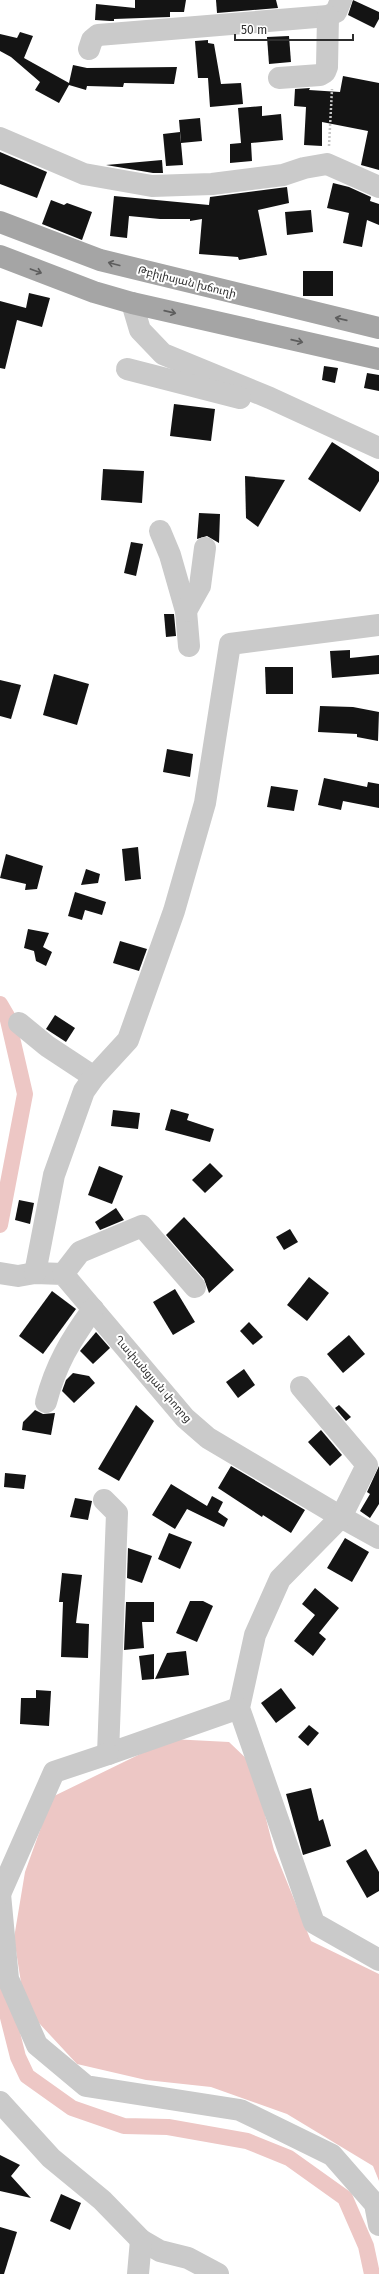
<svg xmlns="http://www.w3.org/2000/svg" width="379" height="2274" viewBox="0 0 379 2274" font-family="'Fira Sans','Noto Sans Armenian',sans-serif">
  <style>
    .water { fill: #edc7c5 }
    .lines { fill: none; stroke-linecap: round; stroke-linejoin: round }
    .canal { stroke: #edc7c5; stroke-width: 16 }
    .building { fill: #141414 }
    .path { stroke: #c7c7c7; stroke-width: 2.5; stroke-dasharray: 2 2; stroke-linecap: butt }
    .minor { stroke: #cacaca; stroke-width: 22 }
    .major { stroke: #a5a5a5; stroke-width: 22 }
    .oneway { stroke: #5d5d5d }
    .labels { text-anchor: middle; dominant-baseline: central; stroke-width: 4; stroke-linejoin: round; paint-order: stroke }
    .street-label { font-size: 11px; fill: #2d2d2d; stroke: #fff }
  </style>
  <rect width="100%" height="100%" fill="#fff"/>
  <!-- water -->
  <path class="water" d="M171 1739 229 1742 252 1764 274 1850 311 1941 379 1974V2181L373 2166 287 2114 211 2087 146 2080 77 2064 25 2008 14 1938 25 1872 52 1797Z"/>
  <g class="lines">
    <!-- canal -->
    <g class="canal">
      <path d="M0 1004 7 1016 25 1094 0 1225"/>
      <path d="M0 1986 18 2057 27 2076 72 2108 124 2126 168 2127 247 2141 289 2158 345 2198 366 2246 372 2274"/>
    </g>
  </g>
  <!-- building -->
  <g class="building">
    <path d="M135 0H186L184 12H170V17L114 19V21H110L95 20 96 4 135 8Z"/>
    <path d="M216 0H276L278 8 217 13Z"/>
    <path d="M353 0 379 12V19L374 28 348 15Z"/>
    <path d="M20 32 33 36 24 58 69 83 73 65 87 68 177 67 174 84 124 83 123 87 87 86 86 90 69 85 59 103 35 90 40 82 11 57 0 51V34L17 38Z"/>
    <path d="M289 36 291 62 269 64 267 37Z"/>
    <path d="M208 40V43L214 44 221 84 241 83 243 104 210 107 208 78H198L195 41Z"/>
    <path d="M343 76 379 83V170L361 165 368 131 322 122V146L304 145 306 107 294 106 295 89 310 88 309 90 340 92Z"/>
    <path d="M262 106V116L281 114 283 140 251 143 252 161 230 163V144L241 143 238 108Z"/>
    <path d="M200 118 202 141 181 143 179 120Z"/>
    <path d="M180 132 183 165 166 166 163 134Z"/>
    <path d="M0 152 47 172 37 198 0 184Z"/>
    <path d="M162 160 163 173H153L106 165Z"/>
    <path d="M333 183 349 187 371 197 370 201 379 204V225L367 220 362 247 343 243 349 213 327 208Z"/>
    <path d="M287 187 289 203 258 210 267 255 239 260 238 257 199 254 202 219 190 221V219H160L129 216 127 238 110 236 114 196 209 205 210 197Z"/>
    <path d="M51 200 64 205 67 203 92 212 82 240 42 224Z"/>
    <path d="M311 210 313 232 287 235 285 212Z"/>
    <rect x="303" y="271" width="30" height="25"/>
    <path d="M29 293 50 298 42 327 17 320 5 369 0 368V301L26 308Z"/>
    <path d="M324 366 338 368 335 383 322 380Z"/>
    <path d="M367 373 379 375V391L364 388Z"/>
    <path d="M174 404 215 409 211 441 170 436Z"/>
    <path d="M332 442 379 472V481L360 512 308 479Z"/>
    <path d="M103 469 144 471 142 503 101 500Z"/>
    <path d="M245 476 285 480 258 527 246 518Z"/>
    <path d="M199 513 220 514 219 543 207 536 197 539Z"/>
    <path d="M131 542 143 544 136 576 124 573Z"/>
    <path d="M164 614H174L176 636 166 637Z"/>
    <path d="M350 650V658L379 655V674L332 678 330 651Z"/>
    <path d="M265 667H293V694H266Z"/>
    <path d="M54 674 89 684 77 725 43 715Z"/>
    <path d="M0 680 21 685 11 719 0 716Z"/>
    <path d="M320 706 353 707 379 712 378 741 357 737V734L318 732Z"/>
    <path d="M167 749 193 754 190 777 163 772Z"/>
    <path d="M324 778 367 787 368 782 379 784V808L343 801 341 810 318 805Z"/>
    <path d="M271 786 298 790 294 811 267 807Z"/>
    <path d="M138 847 141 879 125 881 122 849Z"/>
    <path d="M6 854 43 866 37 889 25 890 26 884 0 878Z"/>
    <path d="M86 869 100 874 98 883 81 885Z"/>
    <path d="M75 892 106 902 102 915 85 910 82 920 68 916Z"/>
    <path d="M28 929 49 933 43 947 52 952 46 966 36 961 34 951 24 948Z"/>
    <path d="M120 941 147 949 139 971 113 963Z"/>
    <path d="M55 1015 75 1028 66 1042 46 1029Z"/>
    <path d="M171 1109 189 1114 187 1120 214 1129 210 1142 165 1130Z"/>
    <path d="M113 1110 140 1113 138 1129 111 1126Z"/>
    <path d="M210 1163 223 1176 205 1193 192 1180Z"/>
    <path d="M99 1166 123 1176 112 1204 88 1195Z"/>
    <path d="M19 1200 34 1203 30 1224 15 1220Z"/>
    <path d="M116 1208 124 1220 100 1230 95 1222Z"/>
    <path d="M184 1217 234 1270 209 1293 204 1279 166 1235Z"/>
    <path d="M290 1229 298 1242 284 1250 276 1237Z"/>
    <path d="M309 1277 329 1293 307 1321 287 1305Z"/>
    <path d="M175 1289 195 1322 173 1335 153 1302Z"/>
    <path d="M52 1291 76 1309 43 1354 19 1336Z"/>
    <path d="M249 1322 263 1337 253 1345 240 1331Z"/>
    <path d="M96 1332 110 1348 93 1364 80 1351Z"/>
    <path d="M349 1335 365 1354 343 1373 327 1354Z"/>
    <path d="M244 1369 255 1385 238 1398 226 1382Z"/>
    <path d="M73 1373 89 1376 95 1383 74 1403 62 1391 66 1380Z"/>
    <path d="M136 1405 154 1421 119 1481 98 1469Z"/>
    <path d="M339 1405 351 1417 346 1421 335 1408Z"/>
    <path d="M35 1410 43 1414 55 1413 51 1435 22 1430 23 1422Z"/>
    <path d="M321 1430 342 1455 330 1466 308 1442Z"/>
    <path d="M231 1466 305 1510 291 1533 263 1515 262 1517 218 1488Z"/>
    <path d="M379 1466V1504L370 1518 360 1511 370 1494 367 1492Z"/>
    <path d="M5 1473 26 1475 24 1489 4 1487Z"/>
    <path d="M171 1484 207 1506 212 1496 223 1502 218 1512 228 1519 224 1527 187 1509 175 1529 152 1515Z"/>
    <path d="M75 1498 92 1501 88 1520 70 1517Z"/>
    <path d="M169 1533 192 1542 180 1569 158 1559Z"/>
    <path d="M345 1538 369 1552 352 1582 327 1568Z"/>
    <path d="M128 1548 152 1556 142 1583 127 1578Z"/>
    <path d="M62 1573 82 1575 76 1623 89 1624 88 1658 61 1657 63 1602H59Z"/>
    <path d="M315 1588 339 1608 319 1633 326 1639 313 1656 294 1641 315 1615 302 1604Z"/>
    <path d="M190 1601H203L213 1606 197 1642 176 1633Z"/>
    <path d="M126 1602H154V1622H142L144 1648 124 1650Z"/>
    <path d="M186 1651 189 1675 155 1679 167 1653Z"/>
    <path d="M154 1654V1679L142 1680 139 1656Z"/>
    <path d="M281 1688 296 1708 276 1723 261 1703Z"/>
    <path d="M36 1690 51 1691 49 1726 20 1724 21 1698H36Z"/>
    <path d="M309 1725 319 1733 308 1746 298 1737Z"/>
    <path d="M311 1788 319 1821 323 1819 331 1846 303 1855 286 1794Z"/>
    <path d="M366 1849 379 1872V1891L367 1898 346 1861Z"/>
    <path d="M0 2155 20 2165 11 2176 31 2198 0 2191Z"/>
    <path d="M61 2194 81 2203 70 2230 50 2221Z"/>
    <path d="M0 2227 17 2232 4 2274H0Z"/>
  </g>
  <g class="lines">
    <!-- path -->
    <path class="path" d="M329 146 332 89"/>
    <!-- minor -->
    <g class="minor">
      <path d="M89 49 92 40 98 35 328 16 336 12 341 0"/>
      <path d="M279 78 320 75 325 72 327 67 328 16"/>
      <path d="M0 138 84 174 152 186 212 184 283 175 304 168 327 164 379 187"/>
      <path d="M132 303 140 330 163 354 270 398 379 448"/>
      <path d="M127 369 240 398"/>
      <path d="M160 531 170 555 186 611 189 646"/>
      <path d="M186 611 200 586 205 548"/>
      <path d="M19 1023 47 1046 94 1077"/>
      <path d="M0 1273 18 1276 35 1273 63 1274 185 1418 208 1438 341 1517 379 1538"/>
      <path d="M35 1273 54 1175 84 1091 94 1077 128 1040 174 911 205 803 230 644 379 625"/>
      <path d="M63 1274 80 1252 142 1226 195 1287"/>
      <path d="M301 1387 367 1465 341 1517 280 1579 255 1635 239 1708 314 1923 379 1960"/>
      <path d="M46 1402C56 1364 70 1341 93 1309"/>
      <path d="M104 1500 117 1513 108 1754 239 1708"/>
      <path d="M0 1894 8 1979 37 2045 86 2086 240 2110 332 2155 375 2204 379 2225"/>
      <path d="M0 1894 54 1772 108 1754"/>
      <path d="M0 2102 51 2158 102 2200 141 2240 160 2251 188 2258 218 2274"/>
      <path d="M138 2274 141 2240"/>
    </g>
    <!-- major -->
    <g class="major">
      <path d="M0 222 100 260 379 328"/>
      <path d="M0 256 94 292 132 303 379 359"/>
    </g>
  </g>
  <!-- one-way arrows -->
  <defs><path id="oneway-shaft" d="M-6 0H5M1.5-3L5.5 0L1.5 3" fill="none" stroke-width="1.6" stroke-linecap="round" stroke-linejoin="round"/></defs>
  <g class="oneway">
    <use href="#oneway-shaft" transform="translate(114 264) rotate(-165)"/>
    <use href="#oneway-shaft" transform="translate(36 271) rotate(20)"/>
    <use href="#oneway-shaft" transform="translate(170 312) rotate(13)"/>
    <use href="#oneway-shaft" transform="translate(341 319) rotate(-167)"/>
    <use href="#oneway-shaft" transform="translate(297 341) rotate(13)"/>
  </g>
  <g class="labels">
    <!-- street labels -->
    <g class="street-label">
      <text transform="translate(187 282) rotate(14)">Թբիլիսյան խճուղի</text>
      <text transform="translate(153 1379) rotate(49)">Ղափանցյան փողոց</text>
    </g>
  </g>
  <!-- scale -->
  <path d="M235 34v6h118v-6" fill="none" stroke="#2d2d2d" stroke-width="2"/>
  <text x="241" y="34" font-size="12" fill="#2d2d2d" stroke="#ffffff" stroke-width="3" paint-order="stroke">50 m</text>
</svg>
